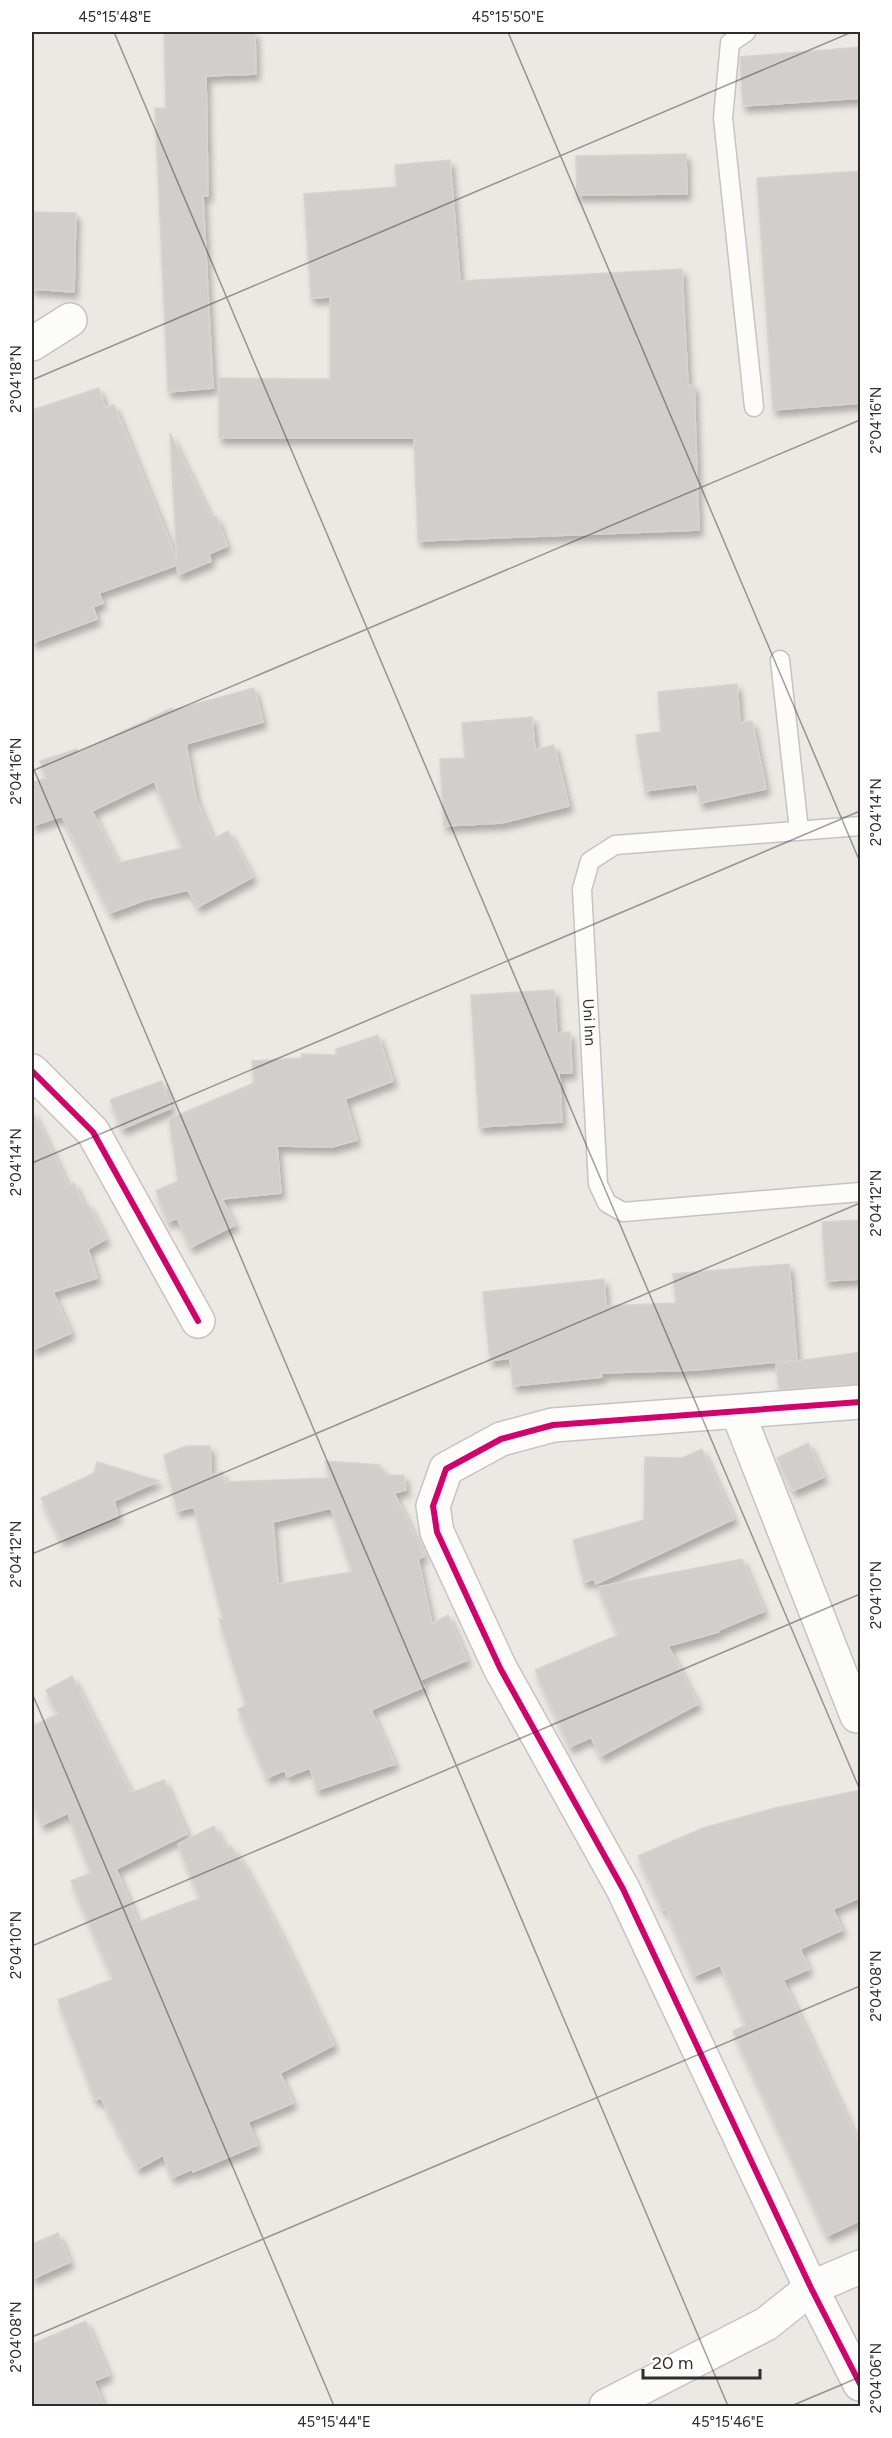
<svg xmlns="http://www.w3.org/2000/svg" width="892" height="2438" viewBox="0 0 892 2438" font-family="Figtree,sans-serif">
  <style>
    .building { fill: #d1cecb; stroke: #d7d4d0; stroke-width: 1.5; fill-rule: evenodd; filter: url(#shadow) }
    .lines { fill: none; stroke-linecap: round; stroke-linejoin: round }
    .lane-casing { stroke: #c5c4c5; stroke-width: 21 }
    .street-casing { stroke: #c5c4c5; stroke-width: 36 }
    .lane { stroke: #fcfcfb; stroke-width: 18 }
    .street { stroke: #fcfcfb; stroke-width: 33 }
    .cycleway-casing { stroke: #fff; stroke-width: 10 }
    .cycleway { stroke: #d6006c; stroke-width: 6 }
    .ticks { fill: none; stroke: #2e2e2e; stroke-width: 1.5; stroke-opacity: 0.45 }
    .labels { text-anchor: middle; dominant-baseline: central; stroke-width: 5; stroke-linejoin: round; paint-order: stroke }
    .street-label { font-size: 15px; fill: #2e2e2e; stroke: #fff }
    .neatline { fill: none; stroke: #2e2e2e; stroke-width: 2 }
    .ticks-label { font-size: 15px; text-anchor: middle; fill: #2e2e2e }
  </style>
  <defs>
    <filter id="shadow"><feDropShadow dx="3.5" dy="6" stdDeviation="3" flood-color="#0004"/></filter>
  </defs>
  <rect width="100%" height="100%" fill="#ece8e4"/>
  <!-- building -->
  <g class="building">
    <path d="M164 32H255L256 74 206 76 208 196H203L213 388 168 392 155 108H166Z"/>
    <path d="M861 47V98L743 106 740 57Z"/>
    <path d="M686 154 687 194 577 195 576 156Z"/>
    <path d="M450 160 460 281 682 269 688 385H694L699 530 418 541 414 438H219V378L330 379V297L311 298 304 194 397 187 395 165Z"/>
    <path d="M861 171V403L773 410 757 178Z"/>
    <path d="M32 212 76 213 74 292 32 289Z"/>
    <path d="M99 388 105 408 114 405 177 560 170 433 211 517 216 516 227 546 209 554 211 561 178 575 177 565 99 593 103 603 93 607 97 619 32 643V410Z"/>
    <path d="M737 684 740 723 752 721 766 789 700 803 697 784 645 791 636 735 661 732 658 692Z"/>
    <path d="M254 688 263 722 186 744 196 799 213 839 228 831 253 877 198 907 188 890 145 900 110 913 62 816 32 826V783L46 778 40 761 77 749 78 753 172 708 173 710ZM154 781 183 848 118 863 92 811Z"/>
    <path d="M532 717 535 750 554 745 569 806 502 823 444 826 440 759 465 758 462 723Z"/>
    <path d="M554 990 557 1033 570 1032 572 1073H559L562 1122 479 1127 471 995Z"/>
    <path d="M378 1035 393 1081 345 1099 357 1140 332 1147 277 1146 281 1193 222 1199 235 1225 191 1247 177 1218 168 1222 156 1191 178 1181 169 1119 254 1083 252 1061 301 1058 302 1054 336 1055V1049Z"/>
    <path d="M162 1081 171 1108 122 1129 110 1100Z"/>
    <path d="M32 1110 68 1185 74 1183 84 1206 88 1204 106 1239 88 1249 97 1278 53 1292 71 1333 32 1350Z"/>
    <path d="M861 1220V1279L826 1281 822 1222Z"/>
    <path d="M789 1264 797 1360 696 1370 601 1373 602 1377 513 1386 510 1358 490 1361 483 1292 604 1279 606 1306 676 1303 673 1274Z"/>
    <path d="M861 1352V1384L779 1389 776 1364Z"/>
    <path d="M808 1443 824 1477 793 1491 777 1458Z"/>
    <path d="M186 1446H210L211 1475 222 1472 225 1482 330 1478 325 1461 380 1465V1469H383L386 1476 404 1475 406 1490 394 1493 424 1556 418 1559 432 1624 448 1615 467 1660 420 1680 424 1687 371 1710 395 1764 317 1790 310 1768 287 1777 285 1770 267 1778 238 1709 246 1705 219 1619H223L194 1507 177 1511 164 1455ZM331 1508 352 1572 278 1584 273 1522Z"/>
    <path d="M702 1449 734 1519 596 1584 594 1579 584 1582 573 1540 644 1520 645 1457 682 1458Z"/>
    <path d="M97 1462 159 1481 114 1501 118 1516 61 1540 41 1498 94 1473Z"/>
    <path d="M742 1559 764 1611 719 1630V1632L668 1646 698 1704 601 1756 591 1737 570 1747 535 1670 618 1635 598 1587Z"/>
    <path d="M72 1676 131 1793 164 1780 187 1834 116 1869 138 1922 200 1898 178 1844 214 1826 226 1849 231 1846 245 1867 281 1935 334 2045 280 2073 293 2103 248 2122 257 2145 193 2172 192 2169 172 2178 163 2155 138 2169 101 2098 95 2100 58 2000 113 1979 71 1881 91 1873 68 1813 42 1825 32 1802V1726L58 1714 46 1690Z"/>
    <path d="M861 1790V1897L833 1909 842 1930 800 1949 809 1969 783 1980 861 2148V2220L827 2236 733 2031 746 2025 720 1965 694 1976 666 1909 663 1910 638 1856 703 1828 775 1808Z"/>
    <path d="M58 2233 70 2262 32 2279V2244Z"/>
    <path d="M86 2321 109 2375 94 2381 104 2406H32V2344Z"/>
  </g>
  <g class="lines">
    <defs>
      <g id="lane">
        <path d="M746 32 730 43 723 118 754 407"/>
        <path d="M780 660 799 830"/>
        <path id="s1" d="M860 826 615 845 590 861 582 889 598 1184 607 1203 623 1212 860 1192"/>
      </g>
      <g id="street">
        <path d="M32 344 70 320"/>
        <path d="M32 1071 93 1132 198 1321"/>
        <path d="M860 1402 553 1425 501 1439 446 1469 433 1506 437 1532 500 1668 623 1889 811 2288 860 2384"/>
        <path d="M738 1413 857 1716"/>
        <path d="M606 2406 766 2324 811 2288 860 2267"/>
      </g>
    </defs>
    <!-- lane casing -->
    <use href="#lane" class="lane-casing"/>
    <!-- street casing -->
    <use href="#street" class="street-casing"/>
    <!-- lane -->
    <use href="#lane" class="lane"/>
    <!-- street -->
    <use href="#street" class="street"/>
    <defs>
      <g id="cycleway">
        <path d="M32 1071 93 1132 198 1321"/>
        <path d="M860 1402 553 1425 501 1439 446 1469 433 1506 437 1532 500 1668 623 1889 811 2288 860 2384"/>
      </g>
    </defs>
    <!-- cycleway casing -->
    <use href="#cycleway" class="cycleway-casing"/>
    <!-- cycleway -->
    <use href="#cycleway" class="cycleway"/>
  </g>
  <!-- ticks -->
  <path class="ticks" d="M114 32 860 1790M508 32 860 862M32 380 852 32M32 765 728 2406M32 771 860 420M32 1163 860 811M32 1554 860 1203M32 1693 334 2406M32 1946 860 1594M32 2337 860 1986M791 2406 860 2377"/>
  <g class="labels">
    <!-- street labels -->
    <g class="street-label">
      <text stroke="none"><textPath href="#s1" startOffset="438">Uni Inn</textPath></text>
    </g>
  </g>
  <!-- border -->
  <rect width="892" height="2438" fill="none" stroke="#ffffff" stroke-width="66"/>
  <!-- scale -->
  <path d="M643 2369v9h117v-9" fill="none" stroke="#2e2e2e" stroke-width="3"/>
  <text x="652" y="2369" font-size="18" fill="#2e2e2e" stroke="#ffffff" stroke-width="4.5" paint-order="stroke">20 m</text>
  <rect x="33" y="33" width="826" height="2372" class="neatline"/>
  <g class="ticks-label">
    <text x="115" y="22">45°15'48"E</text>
    <text x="508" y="22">45°15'50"E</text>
    <text transform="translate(16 379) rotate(-90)" y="5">2°04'18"N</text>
    <text transform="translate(876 420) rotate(-90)" y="5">2°04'16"N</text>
    <text transform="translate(16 771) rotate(-90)" y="5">2°04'16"N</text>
    <text transform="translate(876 812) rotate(-90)" y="5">2°04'14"N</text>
    <text transform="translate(16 1162) rotate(-90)" y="5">2°04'14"N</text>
    <text transform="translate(876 1203) rotate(-90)" y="5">2°04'12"N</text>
    <text transform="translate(16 1554) rotate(-90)" y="5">2°04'12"N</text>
    <text transform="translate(876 1595) rotate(-90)" y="5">2°04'10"N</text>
    <text transform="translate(16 1945) rotate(-90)" y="5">2°04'10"N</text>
    <text transform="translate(876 1986) rotate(-90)" y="5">2°04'08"N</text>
    <text transform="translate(16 2337) rotate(-90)" y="5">2°04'08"N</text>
    <text transform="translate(876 2378) rotate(-90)" y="5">2°04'06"N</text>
    <text x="334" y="2427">45°15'44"E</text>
    <text x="728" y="2427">45°15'46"E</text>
  </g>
</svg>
